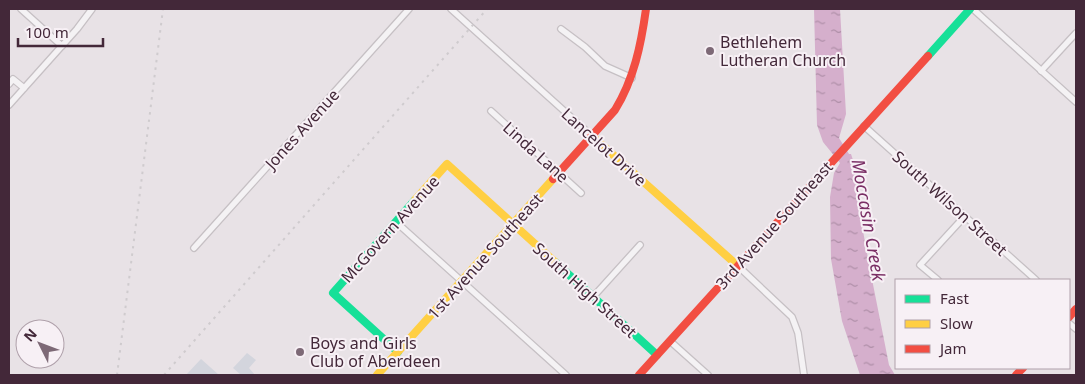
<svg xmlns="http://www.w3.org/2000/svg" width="1085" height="384" viewBox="0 0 1085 384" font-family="'Noto Sans',sans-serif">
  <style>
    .park { fill: #d3d5dd }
    .water { fill: url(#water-ripples) }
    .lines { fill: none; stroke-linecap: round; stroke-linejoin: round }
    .street-casing { stroke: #c6c0c4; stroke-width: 8 }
    .street { stroke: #f4f2f4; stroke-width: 5.5 }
    .fast { stroke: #16e098; stroke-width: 8 }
    .slow { stroke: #ffcf43; stroke-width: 8 }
    .jam { stroke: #f24e42; stroke-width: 8 }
    .rail { stroke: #cfcbce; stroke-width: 2; stroke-dasharray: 2.5 5; stroke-linecap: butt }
    .poi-dot { fill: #7d6976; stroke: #f7f0f5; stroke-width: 2 }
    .labels { text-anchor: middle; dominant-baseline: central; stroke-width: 4; stroke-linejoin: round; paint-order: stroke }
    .poi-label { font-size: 16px; fill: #432839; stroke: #f7f0f5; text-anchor: start }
    .street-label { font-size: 16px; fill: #432839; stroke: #f7f0f5 }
    .water-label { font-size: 18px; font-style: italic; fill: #7a2f65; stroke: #f7f0f5 }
  </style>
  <defs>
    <pattern id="water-ripples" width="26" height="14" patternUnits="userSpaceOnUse" patternTransform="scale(1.25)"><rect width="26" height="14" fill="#d5afcc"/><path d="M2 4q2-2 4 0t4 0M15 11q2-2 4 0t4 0" fill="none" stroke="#ae8ea7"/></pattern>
  </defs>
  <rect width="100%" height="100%" fill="#e8e2e6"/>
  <!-- park -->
  <g class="park">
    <path d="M247 353 256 360 249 368 255 375H241L233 368Z"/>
    <path d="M201 359 219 375H186Z"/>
  </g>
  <!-- water -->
  <path class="water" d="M814 9H840L846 114 839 138 849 154H851C860 177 858 201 862 225 870 272 880 318 889 365L895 375H860L842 321 831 259 830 197 834 173 840 163 823 142 817 125Z"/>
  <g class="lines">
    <defs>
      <g id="street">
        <path d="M21 9 62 46"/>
        <path d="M451 9 592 136"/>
        <path d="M973 9 1076 102"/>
        <path d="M561 29 585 47 605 66 632 78"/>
        <path d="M1041 71 1076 33"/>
        <path d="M9 84 13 79 24 88"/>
        <path d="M9 105 77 29 92 9"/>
        <path d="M491 111 581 193"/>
        <path d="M864 126 1036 280"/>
        <path d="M396 222 566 375"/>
        <path d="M194 248 409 9"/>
        <path d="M738 266 792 317 798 333 804 375"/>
        <path d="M938 280 920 265 965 216"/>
        <path d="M593 297 640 245"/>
        <path d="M1069 323 1076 329"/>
        <path d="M670 341 708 375"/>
      </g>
    </defs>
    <!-- street casing -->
    <use href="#street" class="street-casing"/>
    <!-- street -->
    <use href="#street" class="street"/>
    <!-- fast -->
    <g class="fast">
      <path d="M928 56 970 9"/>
      <path d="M555 262 657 355"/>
      <path d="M398 352 333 293 415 200"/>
    </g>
    <!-- slow -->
    <g class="slow">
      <path d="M592 136 738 266"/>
      <path d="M415 200 447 164 555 262"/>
      <path d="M377 375 553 179"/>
    </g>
    <!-- jam -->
    <g class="jam">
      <path d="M553 179 615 110C634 79 641 45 646 9"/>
      <path d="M1069 317 1076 309"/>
      <path d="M639 375 928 56"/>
      <path d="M1016 375 1023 368"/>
    </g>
    <!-- rail -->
    <g class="rail">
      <path d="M117 375 163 9"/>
      <path d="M164 375 487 9"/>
    </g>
  </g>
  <!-- markers -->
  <g class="poi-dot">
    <circle cx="710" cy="51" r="5"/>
    <circle cx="300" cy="352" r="5"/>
  </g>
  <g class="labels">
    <!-- poi labels -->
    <g class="poi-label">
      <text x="720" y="42">Bethlehem<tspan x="720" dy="18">Lutheran Church</tspan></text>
      <text x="310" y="343">Boys and Girls<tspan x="310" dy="18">Club of Aberdeen</tspan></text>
    </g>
    <!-- street labels -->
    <g class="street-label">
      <text transform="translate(302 129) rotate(-48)">Jones Avenue</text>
      <text transform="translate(604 147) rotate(42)">Lancelot Drive</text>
      <text transform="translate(536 152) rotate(42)">Linda Lane</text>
      <text transform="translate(950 203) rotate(42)">South Wilson Street</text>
      <text transform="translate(774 225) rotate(-48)">3rd Avenue Southeast</text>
      <text transform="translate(390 229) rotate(-48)">McGovern Avenue</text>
      <text transform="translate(485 256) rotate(-48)">1st Avenue Southeast</text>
      <text transform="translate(585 290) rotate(42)">South High Street</text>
    </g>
    <!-- water labels -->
    <g class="water-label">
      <text transform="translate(869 220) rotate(80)">Moccasin Creek</text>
    </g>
  </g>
  <!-- border -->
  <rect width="1085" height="384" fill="none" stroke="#432839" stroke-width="20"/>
  <!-- legend -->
  <rect x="895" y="279" width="175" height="90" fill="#f7f0f5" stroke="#afa0aa"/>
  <rect x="905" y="295" width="25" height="8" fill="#16e098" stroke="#afa0aa"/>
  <text x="940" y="304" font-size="15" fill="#432839">Fast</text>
  <rect x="905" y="320" width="25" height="8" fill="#ffcf43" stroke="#afa0aa"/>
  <text x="940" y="329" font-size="15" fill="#432839">Slow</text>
  <rect x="905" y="345" width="25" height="8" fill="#f24e42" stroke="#afa0aa"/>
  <text x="940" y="354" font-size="15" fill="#432839">Jam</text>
  <!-- north arrow -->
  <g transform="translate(40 344) rotate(312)"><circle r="24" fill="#f7f0f5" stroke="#afa0aa"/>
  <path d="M0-4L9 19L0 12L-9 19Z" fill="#7d6976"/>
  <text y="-8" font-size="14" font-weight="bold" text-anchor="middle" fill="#432839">N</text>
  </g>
  <!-- scale -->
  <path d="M18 38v8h85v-8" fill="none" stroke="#432839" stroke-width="2.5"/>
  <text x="25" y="38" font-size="15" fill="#432839" stroke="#f7f0f5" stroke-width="4" paint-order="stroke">100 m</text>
</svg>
